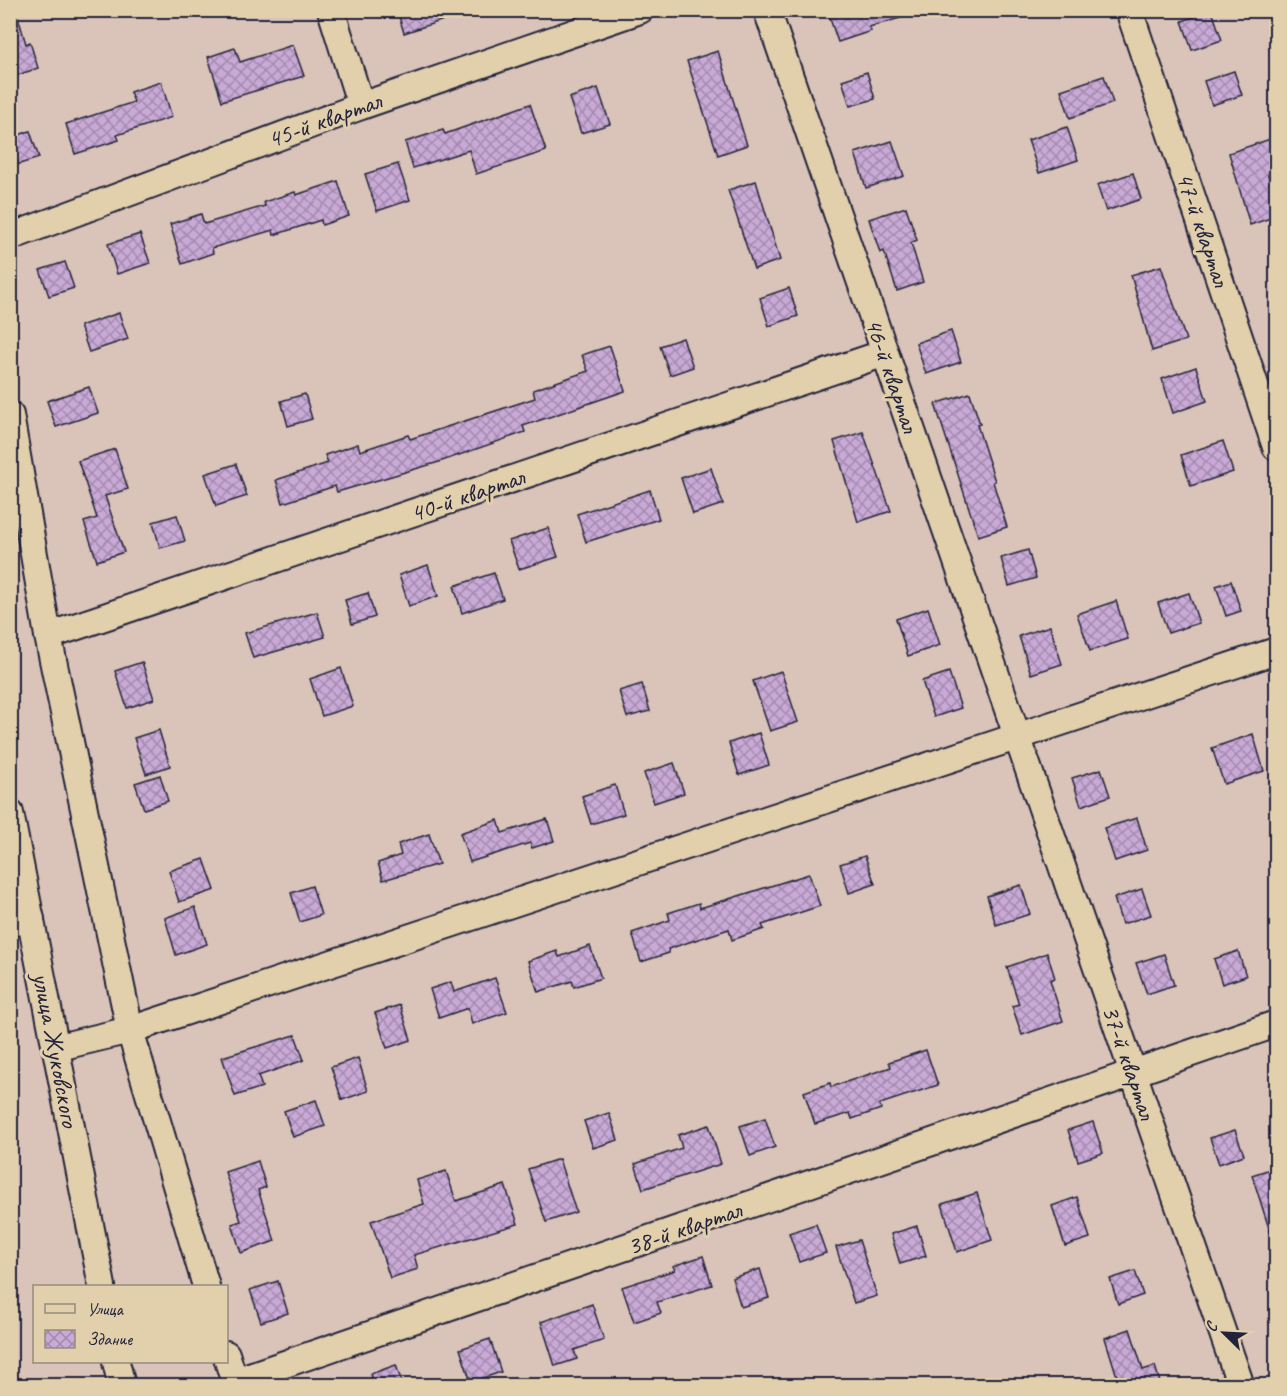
<svg xmlns="http://www.w3.org/2000/svg" width="1287" height="1396" viewBox="0 0 1287 1396" font-family="Caveat,sans-serif">
  <style>
    .building { fill: url(#building-cross-hatch); stroke: #22223b; stroke-width: 1.5 }
    .lines { fill: none; stroke-linecap: round; stroke-linejoin: round }
    .minor-casing { stroke: #22223b; stroke-width: 30 }
    .minor { stroke: #e2d0ad; stroke-width: 26 }
    .labels { text-anchor: middle; dominant-baseline: central; stroke-width: 6; stroke-linejoin: round; paint-order: stroke }
    .street-label { font-size: 26px; fill: #22223b; stroke: #e2d0ad }
  </style>
  <defs>
    <pattern id="building-cross-hatch" width="8" height="8" patternUnits="userSpaceOnUse" patternTransform="scale(1.5)"><rect width="8" height="8" fill="#c9a9d5"/><path d="M0 0l8 8M0 8l8-8" fill="none" stroke="#a389ae"/></pattern>
  </defs>
  <rect width="100%" height="100%" fill="#dac4b9"/>
  <filter id="ink" filterUnits="userSpaceOnUse"><feTurbulence type="fractalNoise" baseFrequency=".0167" numOctaves="2"/><feDisplacementMap in="SourceGraphic" scale="12" xChannelSelector="R" yChannelSelector="G"/><feConvolveMatrix kernelMatrix="1 2 1 2 8 2 1 2 1" color-interpolation-filters="sRGB"/></filter>
  <g filter="url(#ink)">
    <!-- building -->
    <g class="building">
      <path d="M10 10H16L26 44 30 42 38 68 15 76 10 63Z"/>
      <path d="M397 10H464L465 13 404 33Z"/>
      <path d="M827 10H911V15L869 27 871 31 838 42Z"/>
      <path d="M1212 11 1222 40 1192 50 1182 21Z"/>
      <path d="M293 45 304 76 222 101 208 57 235 48 240 62Z"/>
      <path d="M718 51 747 145 718 155 687 61Z"/>
      <path d="M1234 71 1242 95 1212 105 1204 81Z"/>
      <path d="M867 72 875 99 850 106 842 80Z"/>
      <path d="M1104 76 1113 103 1070 118 1061 90Z"/>
      <path d="M161 82 172 117 117 135 119 140 75 154 66 124 134 102 130 92Z"/>
      <path d="M598 88 610 124 581 133 569 98Z"/>
      <path d="M530 104 546 151 476 174 469 150 413 168 405 142 443 130 445 134Z"/>
      <path d="M1067 127 1078 160 1039 173 1028 140Z"/>
      <path d="M30 131 39 158 10 167V138Z"/>
      <path d="M1276 137V172L1268 175 1276 202V216L1250 225 1229 153Z"/>
      <path d="M892 141 904 176 866 188 855 153Z"/>
      <path d="M398 164 410 200 377 211 365 174Z"/>
      <path d="M1133 173 1141 199 1106 211 1097 185Z"/>
      <path d="M338 181 349 216 322 225 321 220 274 235 273 230 212 248 213 253 182 264 170 224 201 214 204 224 265 206 264 202 295 192 296 195Z"/>
      <path d="M756 181 780 260 754 269 728 190Z"/>
      <path d="M906 207 917 240 911 243 923 282 897 291 884 251 880 253 869 219Z"/>
      <path d="M140 234 150 263 117 274 108 244Z"/>
      <path d="M65 262 74 288 49 296 40 270Z"/>
      <path d="M1161 266 1186 340 1152 351 1131 275Z"/>
      <path d="M789 288 798 316 769 326 760 298Z"/>
      <path d="M119 313 128 339 89 352 80 326Z"/>
      <path d="M951 331 961 362 926 374 916 343Z"/>
      <path d="M683 338 693 367 670 375 660 346Z"/>
      <path d="M610 346 625 391 523 426 525 432 439 462 337 492 335 486 283 503 276 480 328 463 325 455 358 444 360 451 408 435 410 439 535 398 533 390 588 371 582 355Z"/>
      <path d="M1196 367 1207 401 1173 413 1162 379Z"/>
      <path d="M89 387 98 413 56 427 47 401Z"/>
      <path d="M970 393 980 424 977 425 995 481 993 482 1007 527 978 536 935 404Z"/>
      <path d="M305 394 312 419 288 426 281 401Z"/>
      <path d="M863 432 891 511 858 522 834 441Z"/>
      <path d="M1223 441 1233 472 1191 486 1181 455Z"/>
      <path d="M115 449 128 489 105 496 124 552 97 561 84 522 97 518 78 461Z"/>
      <path d="M236 464 247 496 216 506 205 474Z"/>
      <path d="M711 468 723 504 693 514 681 478Z"/>
      <path d="M650 490 659 519 586 542 577 514Z"/>
      <path d="M177 515 185 541 160 548 153 522Z"/>
      <path d="M548 528 558 557 519 569 509 541Z"/>
      <path d="M1028 550 1036 578 1009 586 1001 558Z"/>
      <path d="M428 565 438 596 409 606 399 575Z"/>
      <path d="M494 573 503 599 462 613 454 586Z"/>
      <path d="M1231 581 1241 611 1226 616 1216 586Z"/>
      <path d="M368 593 375 617 352 624 345 600Z"/>
      <path d="M1189 593 1199 623 1168 633 1158 603Z"/>
      <path d="M1116 601 1128 639 1090 651 1077 614Z"/>
      <path d="M928 608 940 645 908 656 896 619Z"/>
      <path d="M317 612 325 637 253 658 245 633Z"/>
      <path d="M1050 626 1062 664 1031 674 1019 636Z"/>
      <path d="M142 662 154 699 127 708 115 671Z"/>
      <path d="M341 668 353 706 322 716 310 679Z"/>
      <path d="M781 671 798 722 770 731 753 681Z"/>
      <path d="M949 672 961 708 934 717 922 681Z"/>
      <path d="M642 684 650 711 627 717 619 691Z"/>
      <path d="M159 730 170 766 146 774 134 738Z"/>
      <path d="M759 733 769 765 739 775 729 743Z"/>
      <path d="M1253 734 1264 771 1224 784 1212 748Z"/>
      <path d="M674 763 684 793 654 803 644 773Z"/>
      <path d="M1101 769 1110 796 1081 806 1072 778Z"/>
      <path d="M160 775 168 801 144 809 135 783Z"/>
      <path d="M615 785 624 814 591 824 582 796Z"/>
      <path d="M1137 818 1147 850 1115 861 1104 828Z"/>
      <path d="M547 819 554 841 532 848 530 843 470 862 460 833 498 820 502 833Z"/>
      <path d="M429 834 439 864 383 880 378 863 401 855 398 844Z"/>
      <path d="M865 856 875 884 849 893 840 864Z"/>
      <path d="M204 859 215 890 179 902 169 871Z"/>
      <path d="M809 874 820 906 762 925 764 929 732 940 729 929 668 949 669 953 641 962 632 933 670 920 668 913 699 903 700 908Z"/>
      <path d="M1021 885 1030 914 996 925 987 896Z"/>
      <path d="M312 886 321 915 300 922 291 893Z"/>
      <path d="M1142 889 1151 915 1122 924 1114 898Z"/>
      <path d="M195 907 207 944 176 955 165 918Z"/>
      <path d="M590 946 601 978 574 987 572 981 538 992 528 961 557 951 559 957Z"/>
      <path d="M1238 951 1246 976 1222 984 1214 959Z"/>
      <path d="M1047 953 1055 978 1050 980 1063 1021 1022 1035 1012 1006 1019 1004 1007 967Z"/>
      <path d="M1164 954 1174 985 1147 994 1136 963Z"/>
      <path d="M495 978 507 1012 472 1024 468 1008 439 1018 430 989 451 982 454 992Z"/>
      <path d="M400 1005 411 1040 387 1048 375 1013Z"/>
      <path d="M295 1035 304 1060 258 1076 262 1087 235 1096 222 1057Z"/>
      <path d="M926 1050 938 1085 880 1104 881 1109 852 1119 850 1113 815 1124 804 1092 830 1083 831 1087 891 1067 889 1062Z"/>
      <path d="M358 1058 368 1091 342 1100 331 1067Z"/>
      <path d="M316 1100 325 1126 293 1137 284 1111Z"/>
      <path d="M609 1113 618 1140 593 1148 584 1121Z"/>
      <path d="M765 1118 775 1147 750 1156 740 1126Z"/>
      <path d="M1093 1122 1103 1153 1078 1161 1068 1130Z"/>
      <path d="M709 1125 721 1164 643 1189 635 1164 682 1148 678 1135Z"/>
      <path d="M1235 1130 1244 1155 1219 1164 1210 1138Z"/>
      <path d="M559 1159 576 1212 546 1222 528 1169Z"/>
      <path d="M258 1161 266 1187 258 1190 275 1241 241 1253 232 1224 241 1221 225 1172Z"/>
      <path d="M1276 1167V1241H1273L1252 1175Z"/>
      <path d="M446 1171 456 1201 505 1185 518 1224 414 1255 418 1269 390 1278 371 1221 424 1204 417 1180Z"/>
      <path d="M977 1193 992 1240 957 1252 942 1204Z"/>
      <path d="M1077 1197 1090 1238 1065 1246 1052 1206Z"/>
      <path d="M816 1224 826 1253 799 1262 789 1233Z"/>
      <path d="M917 1226 926 1256 900 1264 891 1234Z"/>
      <path d="M859 1240 877 1296 854 1303 836 1247Z"/>
      <path d="M703 1256 712 1285 657 1302 661 1313 634 1322 622 1287 675 1270 673 1266Z"/>
      <path d="M760 1269 769 1298 741 1307 732 1278Z"/>
      <path d="M1135 1271 1143 1295 1118 1304 1110 1279Z"/>
      <path d="M278 1281 288 1313 261 1322 250 1290Z"/>
      <path d="M592 1304 604 1340 574 1350 577 1359 555 1366 541 1322Z"/>
      <path d="M1130 1329 1143 1370 1155 1366 1161 1386H1120L1105 1338Z"/>
      <path d="M490 1339 501 1372 471 1382 460 1349Z"/>
      <path d="M396 1365 403 1386H374L370 1374Z"/>
    </g>
    <g class="lines">
      <defs>
        <g id="minor">
          <path d="M331 10 361 106"/>
          <path d="M767 10 1241 1386"/>
          <path d="M1129 10 1276 447"/>
          <path d="M10 237 361 106 640 10"/>
          <path d="M10 415 48 636 130 1030 206 1286"/>
          <path d="M48 636 885 353"/>
          <path d="M10 813 102 1286"/>
          <path d="M10 923 31 919"/>
          <path d="M55 1048 130 1030 1276 651"/>
          <path d="M226 1354 236 1386"/>
          <path d="M116 1362 122 1386"/>
          <path d="M235 1381 1276 1024"/>
        </g>
      </defs>
      <!-- minor casing -->
      <use href="#minor" class="minor-casing"/>
      <!-- minor -->
      <use href="#minor" class="minor"/>
    </g>
  </g>
  <g class="labels">
    <!-- street labels -->
    <g class="street-label">
      <text transform="translate(324 120) rotate(-20)">45-й квартал</text>
      <text transform="translate(1203 229) rotate(71)">47-й квартал</text>
      <text transform="translate(892 375) rotate(71)">46-й квартал</text>
      <text transform="translate(467 495) rotate(-19)">40-й квартал</text>
      <text transform="translate(56 1050) rotate(79)">улица Жуковского</text>
      <text transform="translate(1129 1062) rotate(71)">37-й квартал</text>
      <text transform="translate(684 1228) rotate(-19)">38-й квартал</text>
    </g>
  </g>
  <!-- margin -->
  <rect width="1287" height="1396" fill="none" stroke="#e2d0ad" stroke-width="36"/>
  <rect x="18" y="18" width="1251" height="1360" fill="none" stroke="#22223b" stroke-width="2" filter="url(#ink)"/>
  <!-- legend -->
  <rect x="33" y="1285" width="195" height="78" fill="#e2d0ad" stroke="#958a7f" stroke-width="1.5"/>
  <rect x="45" y="1304" width="30" height="9" fill="#e2d0ad" stroke="#958a7f" stroke-width="1.5"/>
  <text x="87" y="1315" font-size="18" fill="#22223b">Улица</text>
  <rect x="45" y="1330" width="30" height="18" fill="url(#building-cross-hatch)" stroke="#958a7f" stroke-width="1.5"/>
  <text x="87" y="1345" font-size="18" fill="#22223b">Здание</text>
  <!-- north arrow -->
  <g transform="translate(1224 1333) rotate(294)" stroke="#e2d0ad" stroke-width="4.5" paint-order="stroke">
  <path d="M0-4.5L10 22L0 15L-10 22Z" fill="#22223b"/>
  <text y="-9" font-size="16" font-weight="bold" text-anchor="middle" fill="#22223b">С</text>
  </g>
</svg>
